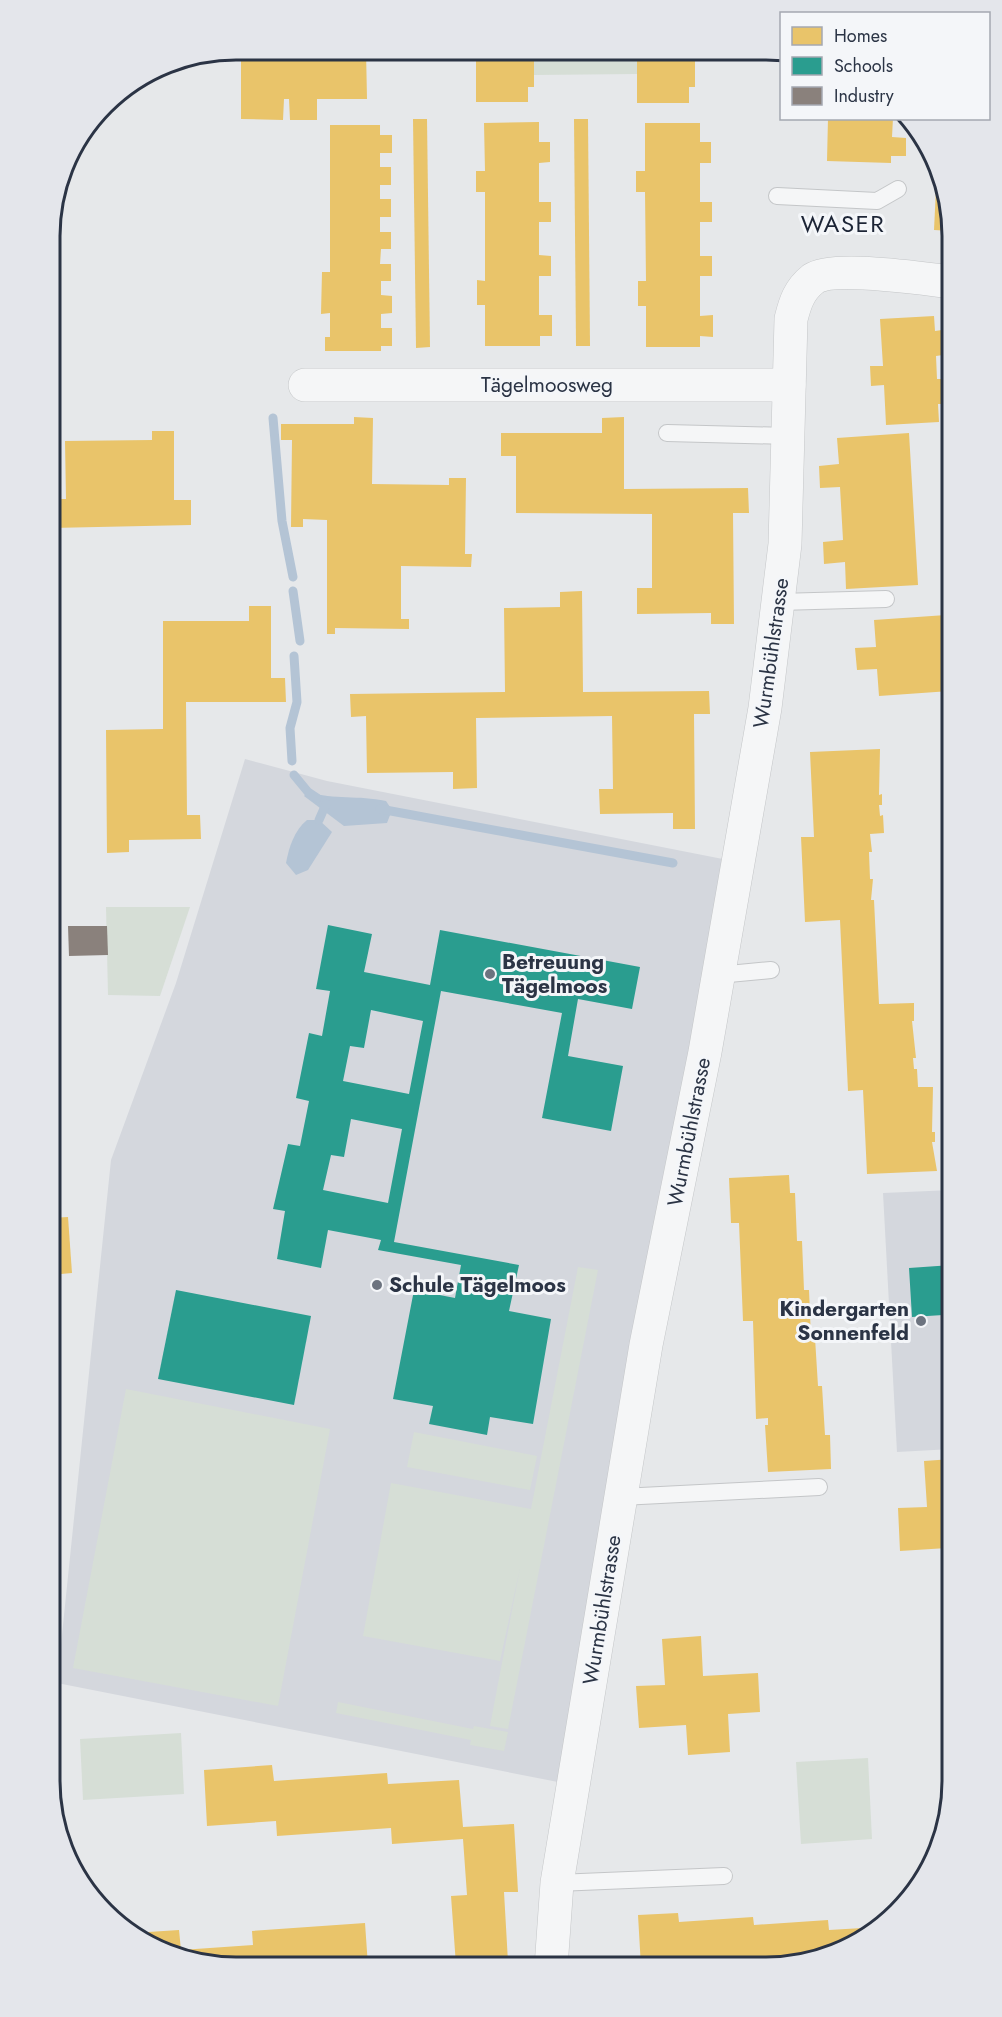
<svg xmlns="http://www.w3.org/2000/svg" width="1002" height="2017" viewBox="0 0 1002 2017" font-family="Jost,sans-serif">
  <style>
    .built { fill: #d4d7dd }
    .green { fill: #d6ded6 }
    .water { fill: #b4c4d5 }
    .homes { fill: #e9c46a }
    .schools { fill: #2a9d8f; fill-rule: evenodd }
    .industry { fill: #8a817c }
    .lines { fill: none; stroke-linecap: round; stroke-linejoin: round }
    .stream { stroke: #b4c4d5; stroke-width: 9 }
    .service-casing { stroke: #c4c6c8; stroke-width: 18 }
    .minor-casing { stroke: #c4c6c8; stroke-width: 34 }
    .service { stroke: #f5f6f7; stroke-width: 16 }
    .minor { stroke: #f5f6f7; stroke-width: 33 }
    .poi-dot { fill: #6c737f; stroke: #f4f6f9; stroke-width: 2 }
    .labels { text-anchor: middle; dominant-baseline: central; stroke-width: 6; stroke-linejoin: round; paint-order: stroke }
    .street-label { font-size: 21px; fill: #2b3445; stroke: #f4f6f9 }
    .poi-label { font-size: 21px; font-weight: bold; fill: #2b3445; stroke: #f4f6f9; text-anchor: start }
    .quarter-label { font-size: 24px; letter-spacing: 1.5px; fill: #1d2536; stroke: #f4f6f9 }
    .rim { fill: none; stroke: #2b3445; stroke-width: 3 }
  </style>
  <rect width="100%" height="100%" fill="#e6e8ea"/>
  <!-- built -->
  <g class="built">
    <path d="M245 759 327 781 738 862 573 1785 57 1683 111 1160 176 983Z"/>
    <path d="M952 1190V1449L897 1452 883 1193Z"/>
  </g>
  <!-- green -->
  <g class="green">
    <path d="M534 51 637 52V74L534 75Z"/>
    <path d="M106 907H190L160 996 108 995Z"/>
    <path d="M578 1267 598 1270 508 1729 490 1726 520 1568 500 1661 363 1636 391 1483 531 1509Z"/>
    <path d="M126 1389 330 1429 278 1706 73 1668Z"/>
    <path d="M414 1432 537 1456 530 1490 407 1467Z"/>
    <path d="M338 1702 473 1729 474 1726 508 1732 504 1751 470 1745 471 1740 336 1713Z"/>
    <path d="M181 1733 184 1794 83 1800 80 1739Z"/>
    <path d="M868 1758 872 1839 801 1844 796 1762Z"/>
  </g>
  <!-- water -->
  <g class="water">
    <path d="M308 792C335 800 358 795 386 801L392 810 387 823 344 826 304 796Z"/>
    <path d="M307 820H319L332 832 308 870 296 875 286 863C289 847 294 831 307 820Z"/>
  </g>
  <!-- homes -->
  <g class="homes">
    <path d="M241 50H366L367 99H317V120H290L289 99H284L283 120 241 119Z"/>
    <path d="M476 51H534V87H528V102H476Z"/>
    <path d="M637 52H695V87H689V103H637Z"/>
    <path d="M828 118H893L892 137 906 138V156H891V163L827 161Z"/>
    <path d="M413 119H427L430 347 416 348Z"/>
    <path d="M574 119H588L590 346H576Z"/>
    <path d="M539 122V142H550V162L539 163V202H551V222H539V255L551 256V276H539V315H552V336H540V346H485V305H477V280L485 281V192H476V171H485L484 123Z"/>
    <path d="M645 123H700V142H711V163H700V202H712V222H700V256H712V276H700V316L713 315V337L700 336V347H646V306H638V281H646L645 192H636V171H645Z"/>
    <path d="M330 125H380V135H392V153H380V167H391V185H380V199H391V217H380V232H391V249H381L380 264H391V281H381V295L392 296V313L381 314V328H392V346H381V351H325V337H330V313L321 314 322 272H330Z"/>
    <path d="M937 168 943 177 952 231 934 230Z"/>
    <path d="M934 316 935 331 942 330 943 355 936 356 937 379H945L947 404H938L939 422 886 425 884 385 871 386 870 366H883L880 319Z"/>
    <path d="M354 417 373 418 372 484 449 485V478H466L465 554H472L471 567 401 566V619H409V629L335 628V634H327V520L303 519V527H291L292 440H281V424H354Z"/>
    <path d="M624 417V489L748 488 749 513H733L734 624H711V613L637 614V588H652V514L516 513V456H501V433H602V418Z"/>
    <path d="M152 431H174V500H191V525L51 528V499H66L65 441 152 440Z"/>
    <path d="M909 433 918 585 846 589 845 562 824 564 823 542 843 540 840 487 820 488 819 466 839 464 837 438Z"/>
    <path d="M582 591 583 692 709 691 710 714H694L695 829H673V813L600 814 599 789H613L612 716 476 718 477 788 453 789V772L367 773 366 716 351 717 350 694 505 692 504 608 560 607V592Z"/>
    <path d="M249 606H271V678H285L286 702H186L187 815H200L201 839 129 840V852L107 853 106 730 163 729V621H249Z"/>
    <path d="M946 615 950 691 879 696 877 669 857 670 855 648 876 647 874 620Z"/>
    <path d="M880 749 879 795 882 794V805H879L880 816 883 815 884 833 870 834 872 852H869L870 879H873L871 900H874L879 1004 914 1003V1021H912L916 1058H913L914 1069H917L918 1087H933L932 1132H935V1142H932L937 1171 867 1174 863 1090 848 1091 840 920 805 922 801 837H814L810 752Z"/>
    <path d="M789 1175 790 1193H795L797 1241H802L804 1290H809L811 1338H815L818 1386H822L825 1435H830L831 1469 768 1472 765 1425H768V1418L756 1419 753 1321H743L739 1223H731L729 1178Z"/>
    <path d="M68 1217 72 1273 50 1275V1218Z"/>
    <path d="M952 1459V1577H949L947 1548 900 1551 898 1508 927 1507 924 1461Z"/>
    <path d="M701 1636 703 1676 758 1673 760 1712 728 1714 730 1752 688 1755 686 1725 639 1728 636 1686 665 1685 662 1639Z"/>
    <path d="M272 1765 274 1781 387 1773 388 1784 459 1780 463 1827 514 1824 518 1892H504L508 1962 456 1965 451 1896 467 1895 463 1839 392 1844 391 1828 277 1836 276 1821 207 1826 204 1770Z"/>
    <path d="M678 1913 679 1922 753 1917 754 1925 828 1920 829 1930 879 1927 870 1936 825 1958 766 1967H641L638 1915Z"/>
    <path d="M365 1923 368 1966H212L165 1953 133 1933 179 1930 181 1950 253 1945 252 1931Z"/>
  </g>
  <!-- schools -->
  <g class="schools">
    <path d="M328 925 372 934 364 972 430 985 440 930 640 967 632 1009 578 999 568 1056 623 1066 611 1131 542 1118 562 1013 441 991 394 1242 519 1265 509 1311 551 1319 533 1424 490 1417 487 1435 429 1424 433 1406 393 1399 414 1290 455 1298 461 1265 378 1250 381 1240 328 1230 321 1268 277 1259 285 1211 273 1209 288 1144 300 1146 309 1101 296 1098 309 1033 322 1036 330 991 316 989ZM371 1010 423 1021 409 1094 343 1081 350 1046 364 1048ZM351 1119 402 1129 388 1203 323 1190 331 1155 344 1157Z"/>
    <path d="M952 1265V1367H947L943 1315 912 1317 909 1268Z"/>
    <path d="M176 1290 311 1316 294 1405 158 1379Z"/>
  </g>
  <!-- industry -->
  <path class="industry" d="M68 926H107L108 955 69 956Z"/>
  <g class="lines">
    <!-- stream -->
    <g class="stream">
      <path d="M273 418 282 521 293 577"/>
      <path d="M293 591 300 641"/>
      <path d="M292 761 290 728 297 702 294 656"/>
      <path d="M294 775 308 792 317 798"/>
      <path d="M380 809 673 863"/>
      <path d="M319 820 326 804"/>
    </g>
    <defs>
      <g id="service">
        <path d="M777 196 877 201 898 189"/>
        <path d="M667 433 788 436"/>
        <path d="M779 602 886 599"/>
        <path d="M718 975 771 970"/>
        <path d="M621 1497 819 1487"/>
        <path d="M557 1883 724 1876"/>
      </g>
      <g id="minor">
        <path d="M305 385H789"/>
        <path d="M551 1967 557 1883 646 1345 705 1052 765 708 785 544 791 319C795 303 799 290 813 279 833 265 925 279 952 282"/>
      </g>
    </defs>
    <!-- service casing -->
    <use href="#service" class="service-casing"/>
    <!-- minor casing -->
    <use href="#minor" class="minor-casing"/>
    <!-- service -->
    <use href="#service" class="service"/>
    <!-- minor -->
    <use href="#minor" class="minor"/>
  </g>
  <!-- markers -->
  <g class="poi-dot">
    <circle cx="490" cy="974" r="6"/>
    <circle cx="377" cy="1285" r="6"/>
    <circle cx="921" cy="1321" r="6"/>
  </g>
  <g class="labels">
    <!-- street labels -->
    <g class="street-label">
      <text x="547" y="385">Tägelmoosweg</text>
      <text transform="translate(771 653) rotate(-82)">Wurmbühlstrasse</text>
      <text transform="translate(689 1132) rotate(-79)">Wurmbühlstrasse</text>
      <text transform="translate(602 1610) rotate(-81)">Wurmbühlstrasse</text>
    </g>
    <!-- poi labels -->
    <g class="poi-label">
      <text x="502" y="962">Betreuung<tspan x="502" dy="24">Tägelmoos</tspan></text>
      <text x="389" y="1285">Schule Tägelmoos</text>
      <text x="909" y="1309" text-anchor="end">Kindergarten<tspan x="909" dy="24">Sonnenfeld</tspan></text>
    </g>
    <!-- quarter labels -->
    <g class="quarter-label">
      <text x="843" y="223">WASER</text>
    </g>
  </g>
  <!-- crop -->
  <path d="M0 0H1002V2017H0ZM236 60H766A176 176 0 0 1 942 236V1781A176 176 0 0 1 766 1957H236A176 176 0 0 1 60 1781V236A176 176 0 0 1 236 60Z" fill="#e4e6eb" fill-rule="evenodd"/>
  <path class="rim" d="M236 60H766A176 176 0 0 1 942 236V1781A176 176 0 0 1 766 1957H236A176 176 0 0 1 60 1781V236A176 176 0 0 1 236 60Z"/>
  <!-- legend -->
  <rect x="780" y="12" width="210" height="108" fill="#f4f6f9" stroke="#a4a8b1" stroke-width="1.5"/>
  <rect x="792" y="27" width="30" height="18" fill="#e9c46a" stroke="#a4a8b1" stroke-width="1.5"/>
  <text x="834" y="42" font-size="18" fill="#2b3445">Homes</text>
  <rect x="792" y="57" width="30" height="18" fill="#2a9d8f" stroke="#a4a8b1" stroke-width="1.5"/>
  <text x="834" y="72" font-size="18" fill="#2b3445">Schools</text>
  <rect x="792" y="87" width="30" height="18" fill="#8a817c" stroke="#a4a8b1" stroke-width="1.5"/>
  <text x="834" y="102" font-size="18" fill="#2b3445">Industry</text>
</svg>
